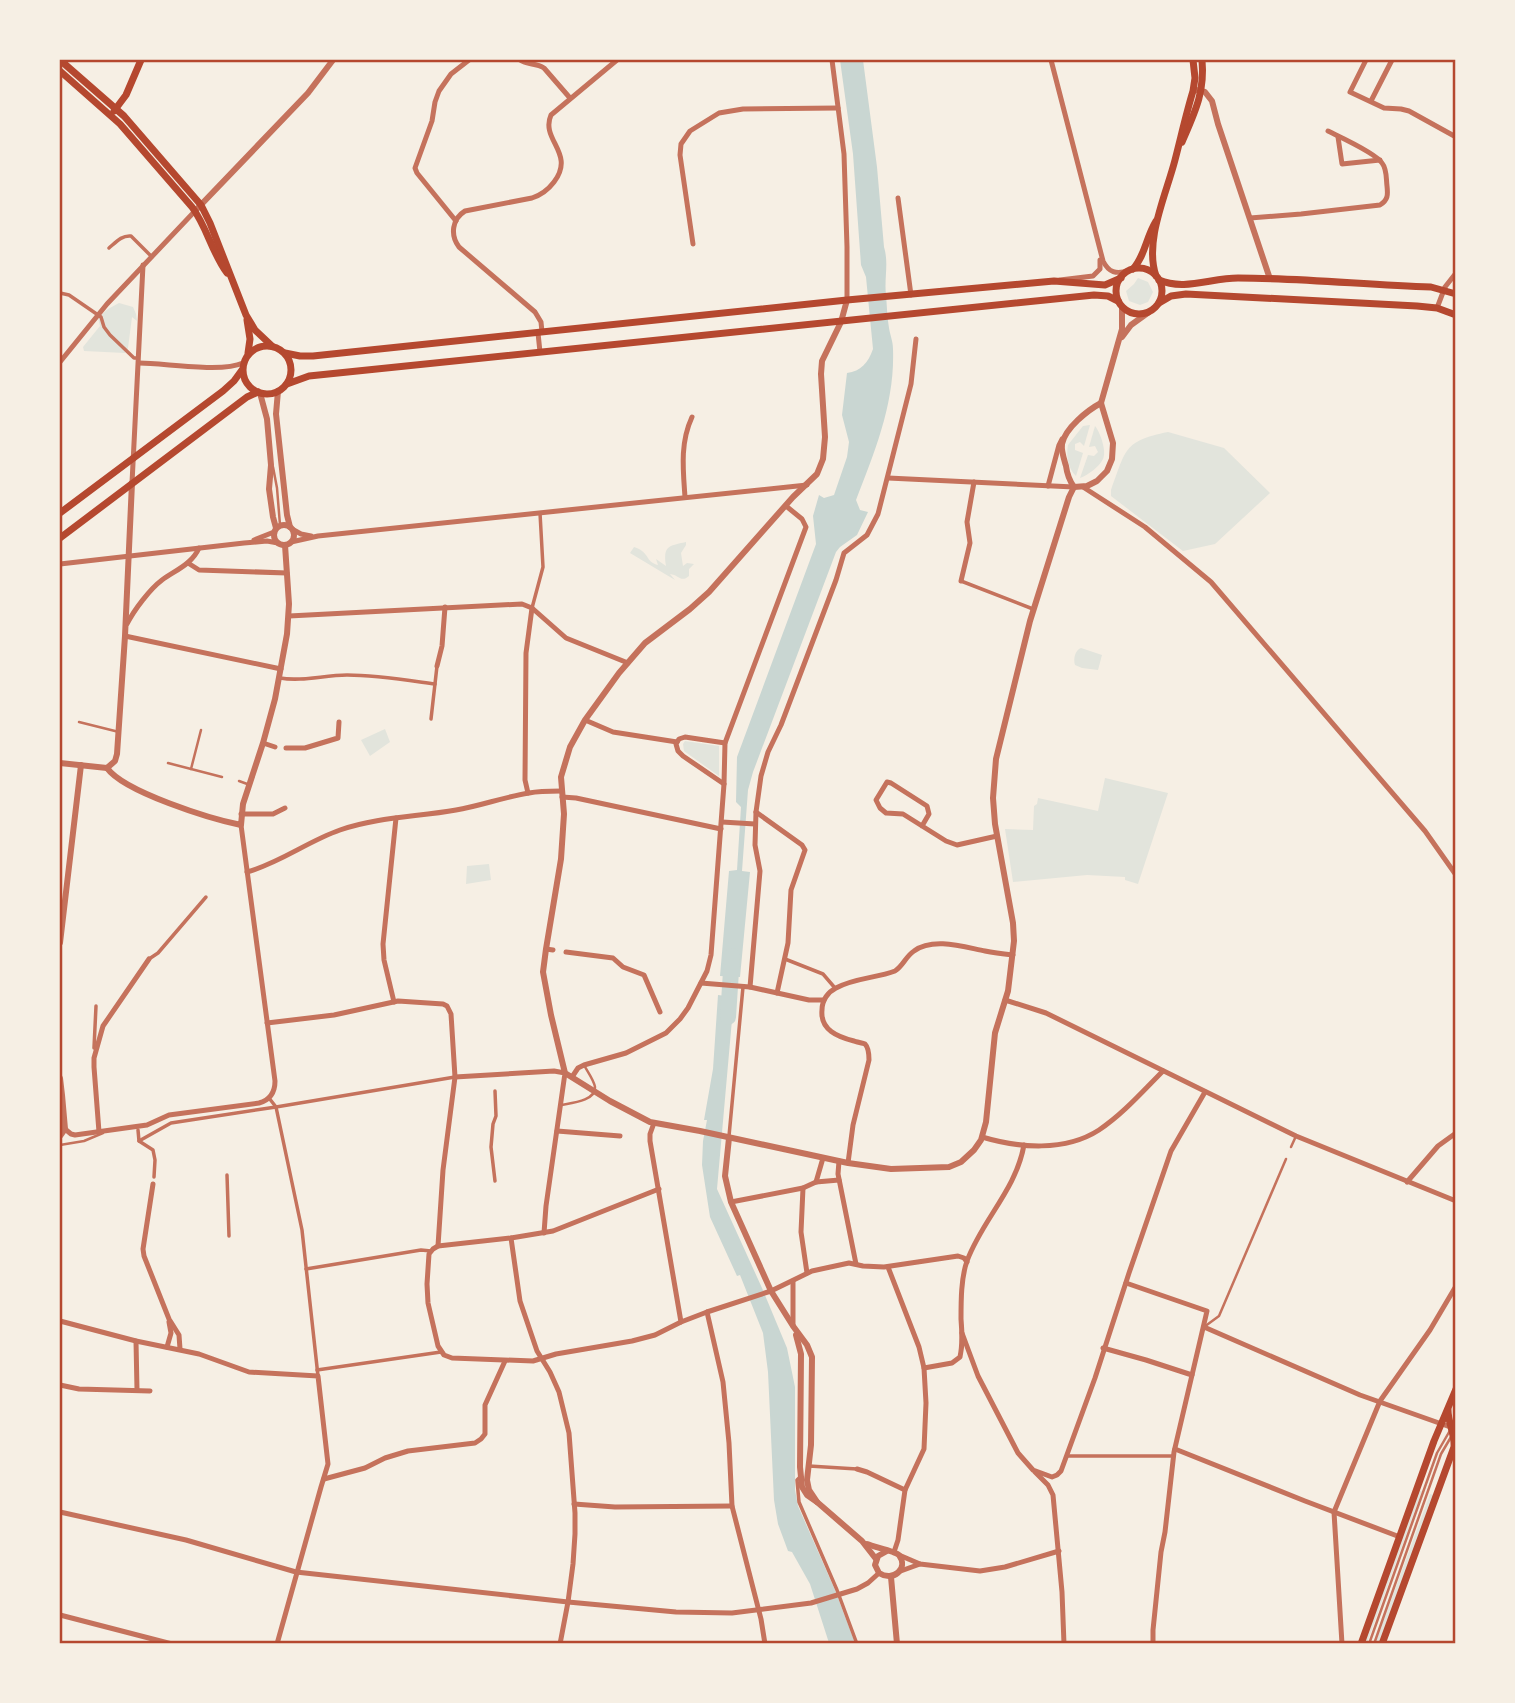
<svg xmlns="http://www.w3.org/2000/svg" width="1515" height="1703" viewBox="0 0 1515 1703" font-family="Overpass,sans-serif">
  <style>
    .green { fill: #e2e4dc }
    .water { fill: #c9d6d2 }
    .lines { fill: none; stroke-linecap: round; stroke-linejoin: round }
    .river { stroke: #c9d6d2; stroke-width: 16 }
    .service { stroke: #c5725c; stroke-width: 2.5 }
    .pedestrian { stroke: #c5725c; stroke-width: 3.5 }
    .minor { stroke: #c5725c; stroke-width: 5 }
    .tertiary { stroke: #c5725c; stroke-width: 6 }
    .secondary { stroke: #b5482f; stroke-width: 7 }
    .neatline { fill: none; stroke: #b5482f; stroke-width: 2.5 }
  </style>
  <rect width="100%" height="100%" fill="#f6efe4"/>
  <!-- green -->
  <g class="green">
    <path d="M1138 278 1148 282 1153 292 1148 302 1140 305 1129 301 1126 291 1134 284Z"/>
    <path d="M119 303 133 307 136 314 137 321 132 317 128 348 125 353 84 351 83 347 100 326 98 318 108 309Z"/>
    <path d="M1090 425 1084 446 1080 442 1075 444V450L1083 453 1076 476C1068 469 1066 455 1068 445L1083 426Z"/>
    <path d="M1095 426C1100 432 1107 451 1103 459 1099 467 1088 475 1080 478L1088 455 1094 456 1098 452 1095 446 1089 447Z"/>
    <path d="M1168 432 1224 448 1270 493 1215 544 1183 551 1111 496V490C1126 450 1123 441 1168 432Z"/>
    <path d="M686 542V545L681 553 683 566 687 563 694 564 689 569V576C681 583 679 575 670 574L675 580 630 553 634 547C637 548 640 549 642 551 649 556 647 562 658 565L656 559 666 566C663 546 668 546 686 542Z"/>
    <path d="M1081 648 1102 655 1098 670 1082 668 1075 665C1073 659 1075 650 1081 648Z"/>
    <path d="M385 729 390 742 370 756 361 740Z"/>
    <path d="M685 741 719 746V776L684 751 683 744Z"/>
    <path d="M1105 778 1168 793 1138 884 1125 880V877L1087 875 1013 882 1005 829 1033 830 1034 806 1037 804 1038 798 1098 811Z"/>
    <path d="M489 864 491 880 466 884 467 866Z"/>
    <path d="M1418 1490 1422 1491 1367 1643 1364 1642Z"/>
    <path d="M1430 1494 1434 1495 1380 1643 1375 1644Z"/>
  </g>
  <!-- water -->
  <g class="water">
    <path d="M840 60H863L877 167 884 247C889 263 884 279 886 295 887 306 887 317 889 328 890 335 893 341 893 349 895 403 875 451 856 500L860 510 868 512 857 535 840 547 836 552 753 772 748 790 742 871 750 872 740 977 720 976 729 871 737 870 741 807 736 802 737 757 816 544 813 516 819 495 824 498 834 495 847 457 849 442 842 415 847 373C861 371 868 363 873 349L866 277 861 265 853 154Z"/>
    <path d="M718 995 734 997 717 1189 762 1288 787 1348 795 1387V1490L798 1506 835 1590 855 1643H829L810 1584 792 1552 788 1551 778 1524 774 1500 768 1372 763 1333 740 1275 737 1276 710 1217 702 1165 703 1141 707 1120H704L713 1069Z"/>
  </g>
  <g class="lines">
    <!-- river -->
    <path class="river" d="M728 1017 732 956"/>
    <!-- service -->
    <g class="service">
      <path d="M273 467 277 488 280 525"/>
      <path d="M79 722 119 732"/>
      <path d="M168 763 222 777"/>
      <path d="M191 769 201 730"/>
      <path d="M239 781 250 785"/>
      <path d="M561 1105C571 1103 596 1101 595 1087 594 1080 587 1071 584 1065"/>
      <path d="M60 1145 84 1141 103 1133"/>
      <path d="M1291 1147 1296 1136"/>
      <path d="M1204 1327 1219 1316 1286 1159"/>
      <path d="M1369 1644 1437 1453 1456 1420"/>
      <path d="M1374 1644 1441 1454 1451 1437"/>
    </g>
    <!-- pedestrian -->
    <g class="pedestrian">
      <path d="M109 248C116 242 122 235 131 236L152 257"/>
      <path d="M60 293 69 295 101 317 104 327 110 335 134 358H138"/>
      <path d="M961 581 1033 609"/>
      <path d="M532 608 543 567 540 513"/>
      <path d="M280 678C302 682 324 675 347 675 376 675 406 680 435 684"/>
      <path d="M431 719 437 666"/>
      <path d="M149 959 158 953 206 897"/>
      <path d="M785 959 823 974 835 988"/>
      <path d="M94 1048 96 1006"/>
      <path d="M269 1098 276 1107 302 1230 318 1376"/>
      <path d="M138 1130 139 1141 153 1150 155 1160 154 1177"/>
      <path d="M729 1136 743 987"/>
      <path d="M139 1141 171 1123 276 1107 455 1077"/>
      <path d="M227 1175 229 1236"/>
      <path d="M495 1181 491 1147 493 1124 496 1116 495 1091"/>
      <path d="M306 1269 421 1250 431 1251"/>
      <path d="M317 1370 441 1352"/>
      <path d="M1067 1456H1174"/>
      <path d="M809 1466 857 1469"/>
      <path d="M800 1477 797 1480 799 1502 837 1590 857 1644"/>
    </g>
    <!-- minor -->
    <g class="minor">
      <path d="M520 60C527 65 536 63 544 68L570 98"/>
      <path d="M832 60 844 154 847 247V300"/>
      <path d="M1051 60 1103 261C1109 273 1116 274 1128 271"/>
      <path d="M1366 60 1350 92 1384 108 1401 109 1409 111 1456 137"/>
      <path d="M1371 101 1392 60"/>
      <path d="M1338 137 1342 164 1380 160"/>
      <path d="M898 198 911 295"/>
      <path d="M1250 218 1301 214 1380 205C1388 200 1388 195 1387 186 1386 178 1387 169 1382 163 1376 153 1340 137 1328 131"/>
      <path d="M456 221 417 173 415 168 432 121 435 102 439 91 451 74 469 60"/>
      <path d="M693 244 680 155 681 144 690 131 719 113 743 109 838 108"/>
      <path d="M1060 280 1093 276 1100 269V260"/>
      <path d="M1437 308 1445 287 1456 273"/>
      <path d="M542 332 541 322 535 312 459 247C450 235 452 219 465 211L532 198C541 195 548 190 554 182 576 153 540 140 551 115L617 60"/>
      <path d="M538 333 540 352"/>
      <path d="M60 362 107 304 195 211"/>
      <path d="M139 363C165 363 221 373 243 363"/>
      <path d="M888 478 1074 487"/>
      <path d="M132 483 143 265"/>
      <path d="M1048 486 1059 445 1062 439"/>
      <path d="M1083 487 1145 527 1211 582 1425 831 1456 875"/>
      <path d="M685 497C683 469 680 443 692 417"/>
      <path d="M292 529 301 534 311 536"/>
      <path d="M254 540 274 532"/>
      <path d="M291 542 318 536 807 485"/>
      <path d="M188 563 199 570 287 573"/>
      <path d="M60 564 244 543 267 541 278 543"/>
      <path d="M961 581 970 543 967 522 974 482"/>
      <path d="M289 616 522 604 532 608 566 638 628 663"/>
      <path d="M127 624C134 610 150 589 162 580 176 570 192 564 199 548"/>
      <path d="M125 636 281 669"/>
      <path d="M437 666 442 646 445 607"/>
      <path d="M585 720 613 732 677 742"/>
      <path d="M263 743 275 747"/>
      <path d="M286 748H305L338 738 339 722"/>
      <path d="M724 784 683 756 678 751 676 744 679 739 685 737 725 743"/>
      <path d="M528 793 525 780 526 653 532 608"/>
      <path d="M562 797 576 798 721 829"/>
      <path d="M756 812 802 845 805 850 791 890 788 943 777 993"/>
      <path d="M241 814H273L285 808"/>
      <path d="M722 822 755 824"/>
      <path d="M922 826 929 814 927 806 891 783 887 782 876 800 880 808 886 813 903 814 946 841 957 845 997 836"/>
      <path d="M247 872C280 863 308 841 340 830 377 817 417 817 456 810 480 806 504 797 529 793 539 791 550 791 561 791"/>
      <path d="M546 949 553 950"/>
      <path d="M566 952 613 958 623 967 644 975 660 1012"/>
      <path d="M701 983 750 987 809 1000H824"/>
      <path d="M750 987 760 871 755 845 756 812 761 776 768 752 781 725 836 580 844 553 867 535 878 514 911 384 916 339"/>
      <path d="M1005 1000 1046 1013 1296 1136 1456 1201"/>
      <path d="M394 1002 384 960 383 944 396 818"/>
      <path d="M267 1023 334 1015 398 1001 443 1004 447 1006 451 1014 455 1077 443 1170 438 1246"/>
      <path d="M455 1077 554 1071 565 1073 546 1206 544 1233"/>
      <path d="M572 1077 578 1068 584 1065 626 1053 666 1033 680 1019 688 1008 707 971 711 955 724 784 725 743 806 527 802 519 786 506"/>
      <path d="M654 1123 650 1134V1141L681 1322"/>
      <path d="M65 1129 71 1134 75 1135 147 1125 169 1115 259 1103C270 1100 275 1093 275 1081L241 825"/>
      <path d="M557 1131 620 1136"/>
      <path d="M99 1132 94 1067V1058L103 1026 149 959"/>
      <path d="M982 1137C1019 1148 1065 1152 1099 1130 1123 1114 1143 1091 1163 1071"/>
      <path d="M839 1161 838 1174 856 1264"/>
      <path d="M848 1163 853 1125 869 1060C869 1055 869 1048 865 1044 863 1043 856 1042 854 1041 838 1037 820 1030 822 1010 822 1000 828 992 836 988 854 978 877 978 895 971 903 966 906 956 914 951 933 937 964 947 985 951 994 953 1003 954 1013 955"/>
      <path d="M816 1182 823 1158"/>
      <path d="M1407 1182 1438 1146 1456 1133"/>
      <path d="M153 1184 143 1249 144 1256 169 1319 179 1335 180 1349"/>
      <path d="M803 1188 801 1232 807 1273"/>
      <path d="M659 1189 553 1231 511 1238 438 1246 433 1249 429 1254 427 1284 428 1303 438 1346 444 1355 452 1358 533 1361 556 1354 632 1341 655 1335 681 1322 707 1312 771 1291 812 1271 849 1263 863 1266 884 1267 958 1256 964 1258 967 1262"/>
      <path d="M731 1202 803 1188 816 1182 839 1180"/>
      <path d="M511 1238 520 1301 537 1351 550 1372 559 1392 569 1433 575 1513V1534L573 1564 568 1602 560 1644"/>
      <path d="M888 1267 919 1347 924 1368 926 1403 924 1449 905 1490 898 1540 894 1552"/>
      <path d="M1126 1283 1207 1311 1174 1452 1165 1532 1161 1552 1153 1630V1644"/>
      <path d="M707 1312 723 1382 729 1443 732 1506 761 1619 765 1644"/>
      <path d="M60 1321 136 1341 199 1354 249 1372 318 1376 328 1464 321 1487 277 1644"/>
      <path d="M793 1326V1281"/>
      <path d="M1204 1327 1360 1395 1456 1429"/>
      <path d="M962 1333 978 1376 1018 1453 1033 1470 1052 1477 1057 1475 1061 1471 1095 1378 1129 1273 1171 1151 1205 1092"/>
      <path d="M136 1341 137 1390"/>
      <path d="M167 1347 171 1333 169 1322"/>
      <path d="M1103 1348 1146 1360 1192 1375"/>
      <path d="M924 1368 952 1363 960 1357C963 1344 962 1332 961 1319 961 1301 961 1278 967 1261 982 1220 1016 1190 1024 1145"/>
      <path d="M60 1385 79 1389 150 1391"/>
      <path d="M1175 1449 1305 1501 1400 1537"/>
      <path d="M857 1469 867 1472 905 1490"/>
      <path d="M1035 1472 1048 1485 1053 1495 1062 1592 1064 1644"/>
      <path d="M324 1479 365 1468 385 1458 408 1451 475 1443 481 1439 485 1434V1405L505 1361"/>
      <path d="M574 1504 615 1507 732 1506"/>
      <path d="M60 1512 186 1540 296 1572 568 1602 676 1612 732 1613 811 1603 857 1589 868 1583 879 1573"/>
      <path d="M899 1555 920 1564 980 1571 1005 1567 1059 1551"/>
      <path d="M898 1572 920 1564"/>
      <path d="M60 1615 172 1644"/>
      <path d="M1342 1644 1334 1512 1380 1401 1430 1330 1456 1286"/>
    </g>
    <!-- tertiary -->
    <g class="tertiary">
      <path d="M1196 90 1205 92 1212 101 1218 124 1270 279"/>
      <path d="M195 211 308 93 333 60"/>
      <path d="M847 300 841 322 822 361 821 374 825 437 823 459 817 474 793 497 709 592 690 609 645 643 619 673 585 720 570 747 561 777 564 814 561 859 546 949 543 972 551 1015 565 1073 610 1101 650 1122 700 1131 848 1163 891 1169 949 1167 961 1162 974 1150 981 1140 986 1122 995 1033 1008 991 1014 941 1013 923 995 824 993 798 996 759 1030 621 1069 497 1074 487"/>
      <path d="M1122 337 1131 325 1149 312"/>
      <path d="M278 391 276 414 287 515 290 527"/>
      <path d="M260 393 267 419 271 465 269 489 273 517 276 528"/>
      <path d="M1074 487 1087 486 1097 481 1107 471 1112 459 1113 443 1101 403 1122 329V307"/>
      <path d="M1074 487C1069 480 1067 474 1066 466 1064 459 1061 451 1062 444 1065 428 1088 410 1101 403"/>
      <circle cx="284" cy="535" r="10"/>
      <path d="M60 763 107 768"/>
      <path d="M107 768C124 792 211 819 241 825L243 804 263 743 275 699 287 634 289 604 285 545"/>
      <path d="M107 768 115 761 117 754 125 636 132 483"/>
      <path d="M60 943 81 765"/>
      <path d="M60 1078 62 1095 65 1129 60 1136"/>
      <path d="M729 1138 725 1176 731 1202 771 1291 793 1326 807 1345 812 1357 811 1445 807 1480 809 1490 817 1502"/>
      <path d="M796 1335 801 1354 800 1467 802 1487 807 1495 817 1502 862 1541 876 1559"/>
      <path d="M867 1544C874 1547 895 1551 899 1555 909 1569 893 1582 879 1573L875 1565 878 1556 887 1551"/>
      <path d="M891 1577 897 1644"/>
    </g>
    <!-- secondary -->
    <g class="secondary">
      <path d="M60 60 124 116 201 205 210 223 246 315 255 330 272 346"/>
      <path d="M60 71 120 124 192 207C207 227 212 253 227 273"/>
      <path d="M114 111 126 95 141 60"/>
      <path d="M1182 142C1195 112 1205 92 1202 60"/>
      <circle cx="1139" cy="291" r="23"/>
      <path d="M1133 269C1145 256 1146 237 1156 221"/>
      <path d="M1156 276C1144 241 1166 195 1175 160 1181 137 1186 114 1193 91L1195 78 1193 60"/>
      <path d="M1159 280C1184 291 1211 278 1238 278 1302 278 1367 285 1431 287L1456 294"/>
      <path d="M1159 303 1171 296 1186 294 1417 306 1437 308 1456 315"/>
      <path d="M247 320 250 339 248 353"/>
      <circle cx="267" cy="370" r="24"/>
      <path d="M285 353 300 356H313L847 300 1054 281 1105 285 1121 278"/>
      <path d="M287 384 309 376 1094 295 1108 296 1118 301"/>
      <path d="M60 513 223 391 234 381 242 370"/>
      <path d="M60 538 247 397 258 392"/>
      <path d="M1361 1644 1434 1441 1456 1389"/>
      <path d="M1382 1644 1454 1447C1455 1434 1448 1423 1448 1410"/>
    </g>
  </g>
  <!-- border -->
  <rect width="1515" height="1703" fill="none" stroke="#f6efe4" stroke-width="122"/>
  <rect x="61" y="61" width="1393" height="1581" class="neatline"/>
</svg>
